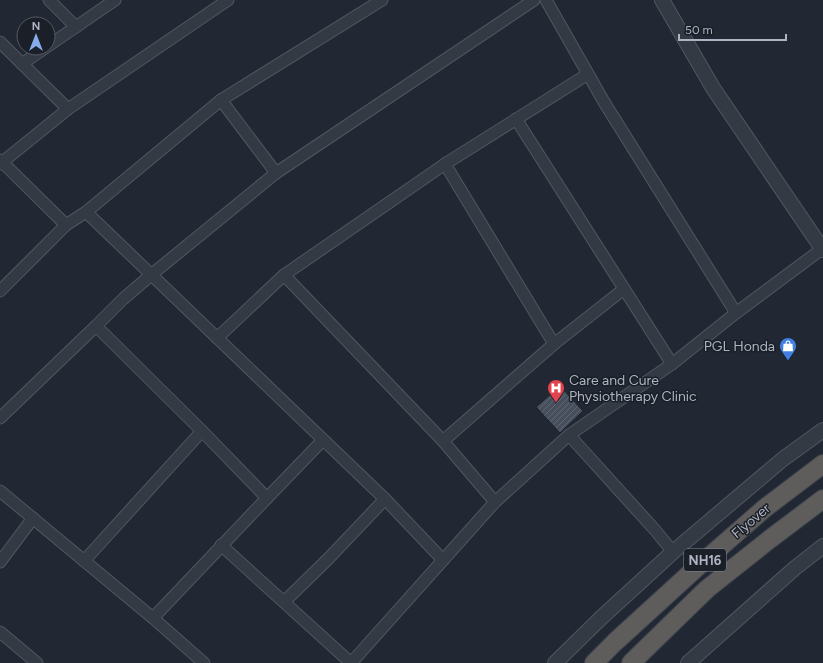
<svg xmlns="http://www.w3.org/2000/svg" width="823" height="663" viewBox="0 0 823 663" font-family="Figtree,sans-serif">
  <style>
    .building { fill: url(#building-hatch); stroke: #1b212a }
    .lines { fill: none; stroke-linecap: round; stroke-linejoin: round }
    .minor-casing { stroke: #515762; stroke-width: 13 }
    .tertiary-casing { stroke: #515762; stroke-width: 16 }
    .trunk-casing { stroke: #3e444e; stroke-width: 20 }
    .minor { stroke: #343a44; stroke-width: 11 }
    .tertiary { stroke: #343a44; stroke-width: 14 }
    .trunk { stroke: #5e5d5b; stroke-width: 18 }
    .labels { text-anchor: middle; dominant-baseline: central; stroke-width: 3; stroke-linejoin: round; paint-order: stroke }
    .shield { fill: #1a1f28; stroke: #828793; stroke-width: 1 }
    .shield-label { font-size: 13px; font-weight: bold; fill: #aeb4c1 }
    .poi-label { font-size: 14px; fill: #aeb4c1; stroke: #1a1f28; text-anchor: end }
    .street-label { font-size: 14px; fill: #aeb4c1; stroke: #1a1f28 }
  </style>
  <defs>
    <pattern id="building-hatch" width="6" height="6" patternUnits="userSpaceOnUse"><rect width="6" height="6" fill="#474f5c"/><path d="M-1 1l2-2M0 6l6-6M5 7l2-2" fill="none" stroke="#5f6672"/></pattern>
  </defs>
  <rect width="100%" height="100%" fill="#212833"/>
  <!-- building -->
  <path class="building" d="M560 386 583 411 560 433 536 407Z"/>
  <g class="lines">
    <defs>
      <g id="minor">
        <path d="M49 0 76 27"/>
        <path d="M546 0 604 102 736 313"/>
        <path d="M0 42 68 109"/>
        <path d="M48 46 115 0"/>
        <path d="M22 64 45 48"/>
        <path d="M221 100 276 173"/>
        <path d="M516 119 672 364"/>
        <path d="M0 160 66 225"/>
        <path d="M0 164 68 109 228 0"/>
        <path d="M86 212 385 499 443 560"/>
        <path d="M284 275 443 441 495 502"/>
        <path d="M0 291 66 225 86 212 221 100 382 0"/>
        <path d="M96 326 123 299 151 275 276 173 534 0"/>
        <path d="M217 338 284 275 445 164"/>
        <path d="M554 344 624 289"/>
        <path d="M0 418 96 326 202 431 267 498"/>
        <path d="M569 435 655 530 673 552"/>
        <path d="M443 441 554 344 445 164 588 74"/>
        <path d="M0 491 153 618 204 663"/>
        <path d="M221 545 351 663"/>
        <path d="M84 561 202 431"/>
        <path d="M0 562 33 518"/>
        <path d="M284 602 329 558 385 499"/>
        <path d="M153 618 267 498 323 440"/>
        <path d="M0 632 37 663"/>
        <path d="M351 663 495 502 569 435 672 364 736 313 822 249"/>
      </g>
      <g id="tertiary">
        <path d="M662 0 713 88 823 250"/>
        <path d="M555 663 602 617 673 552 783 459 823 430"/>
        <path d="M688 663 795 568 823 546"/>
      </g>
      <g id="trunk">
        <path d="M594 663 615 642 695 569 765 508 823 464"/>
        <path d="M631 663 707 589 770 539 823 499"/>
      </g>
    </defs>
    <!-- minor casing -->
    <use href="#minor" class="minor-casing"/>
    <!-- tertiary casing -->
    <use href="#tertiary" class="tertiary-casing"/>
    <!-- trunk casing -->
    <use href="#trunk" class="trunk-casing"/>
    <!-- minor -->
    <use href="#minor" class="minor"/>
    <!-- tertiary -->
    <use href="#tertiary" class="tertiary"/>
    <!-- trunk -->
    <use href="#trunk" class="trunk"/>
  </g>
  <!-- icons -->
  <defs>
    <symbol id="shop-pin" viewBox="-11 -11 22 30"><path d="M0 17L-7.5 6A9.5 9.5 0 1 1 7.5 6Z" fill="#3f7fe0" stroke="#1a1f28"/><path d="M-5-2.5h2.3a2.7 3.5 0 0 1 5.4 0H5L5.5 6h-11ZM-1.5-2.5h3a1.5 2.3 0 0 0-3 0Z" fill="#fff"/></symbol>
    <symbol id="hospital-pin" viewBox="-11 -11 22 30"><path d="M0 17L-7.5 6A9.5 9.5 0 1 1 7.5 6Z" fill="#e0444e" stroke="#1a1f28"/><path d="M-5-5h3v3.5h4V-5h3V5h-3V1.5h-4V5h-3Z" fill="#fff"/></symbol>
  </defs>
  <g fill-rule="evenodd">
    <use href="#shop-pin" x="778" y="336" width="20" height="27"/>
    <use href="#hospital-pin" x="546" y="378" width="20" height="27"/>
  </g>
  <g class="labels">
    <!-- shield labels -->
    <rect class="shield" x="684" y="549" width="42" height="22" rx="3"/>
    <g class="shield-label">
      <text x="705" y="560">NH16</text>
    </g>
    <!-- poi labels -->
    <g class="poi-label">
      <text x="775" y="346">PGL Honda</text>
      <text x="569" y="380" text-anchor="start">Care and Cure<tspan x="569" dy="16">Physiotherapy Clinic</tspan></text>
    </g>
    <!-- street labels -->
    <g class="street-label">
      <text transform="translate(751 521) rotate(-40)">Flyover</text>
    </g>
  </g>
  <!-- north arrow -->
  <g transform="translate(36 36)"><circle r="19" fill="#1a1f28" stroke="#555b65"/>
  <path d="M0-3L7 15L0 10L-7 15Z" fill="#88abeb"/>
  <text y="-6" font-size="11" font-weight="bold" text-anchor="middle" fill="#aeb4c1">N</text>
  </g>
  <!-- scale -->
  <path d="M679 34v6h107v-6" fill="none" stroke="#aeb4c1" stroke-width="2"/>
  <text x="685" y="34" font-size="12" fill="#aeb4c1" stroke="#1a1f28" stroke-width="3" paint-order="stroke">50 m</text>
</svg>
